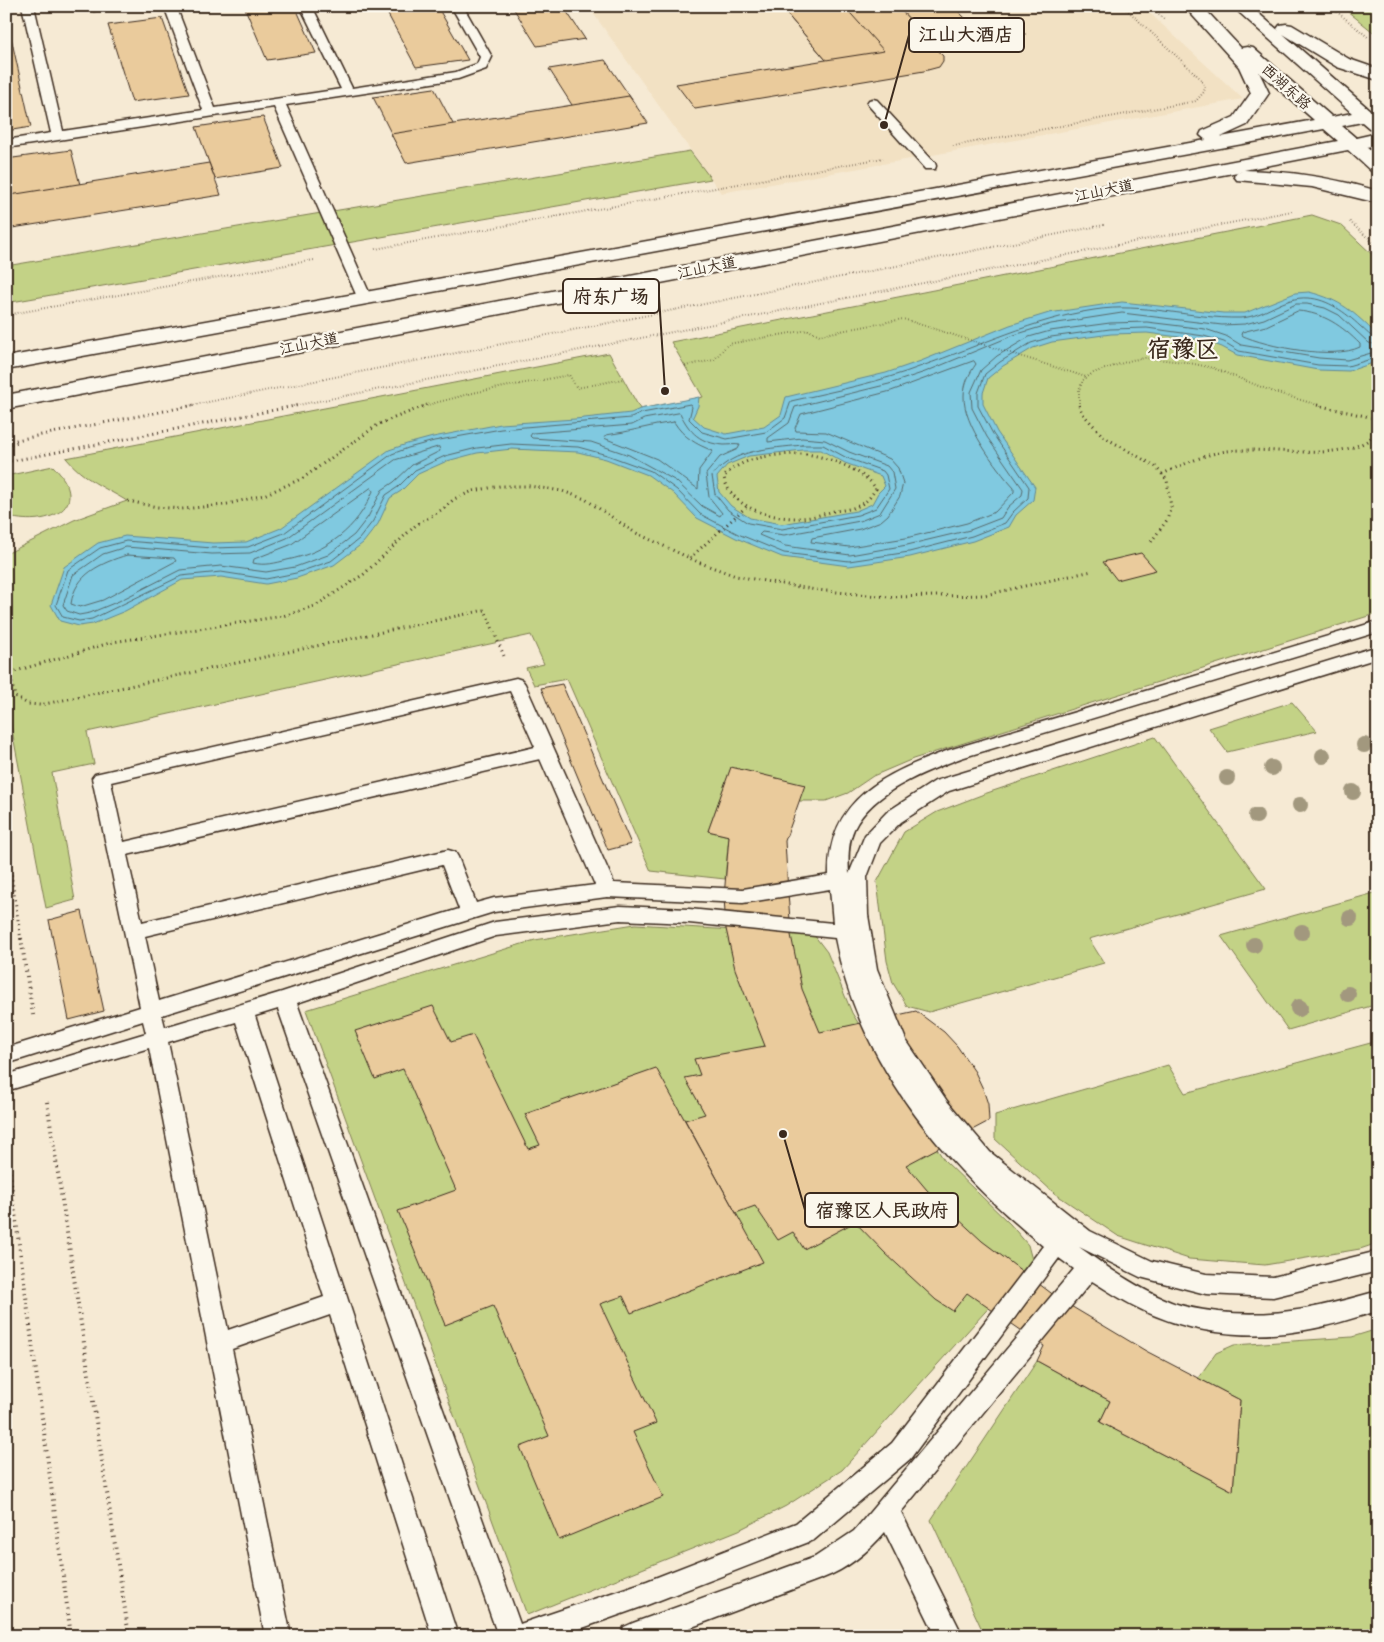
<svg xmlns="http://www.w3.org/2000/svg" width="1384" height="1642" viewBox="0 0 1384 1642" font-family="Pangolin,'LXGW WenKai TC',sans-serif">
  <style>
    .built { fill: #f2e1c3 }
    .green { fill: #c3d286; stroke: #7f7e52 }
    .water { fill: #80c9e0; stroke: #648992; fill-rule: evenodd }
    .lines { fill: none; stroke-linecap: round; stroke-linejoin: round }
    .shore { stroke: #576a6c; stroke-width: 1 }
    .building { fill: #eacb9c; stroke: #3b2a1e }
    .lane-casing { stroke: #3b2a1e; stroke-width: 3 }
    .secondary-casing { stroke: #3b2a1e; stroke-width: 3 }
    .path-far2 { stroke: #3b2a1e; stroke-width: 2; stroke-dasharray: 0.5 2.5; stroke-linecap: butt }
    .path-far1 { stroke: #3b2a1e; stroke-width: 3; stroke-dasharray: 1 4; stroke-linecap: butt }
    .path { stroke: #3b2a1e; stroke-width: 4; stroke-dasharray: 1 4.5; stroke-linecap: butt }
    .lane { fill: #fbf7ec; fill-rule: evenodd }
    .secondary { fill: #fbf7ec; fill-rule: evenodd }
    .tree { fill: #a2987e }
    .labels { text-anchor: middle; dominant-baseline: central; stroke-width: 4.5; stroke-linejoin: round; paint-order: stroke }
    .far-street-label { font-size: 15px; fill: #3b2a1e; stroke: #fbf7ec }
    .far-town-label { font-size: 24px; font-weight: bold; fill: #3b2a1e; stroke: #fbf7ec }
    .leader { fill: none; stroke: #3b2a1e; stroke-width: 2 }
    .callout-dot { fill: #3b2a1e; stroke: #fbf7ec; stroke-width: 2 }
    .callout { fill: #fbf7ec; stroke: #3b2a1e; stroke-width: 2 }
    .callout-label { font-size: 19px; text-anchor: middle; font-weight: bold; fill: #3b2a1e }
  </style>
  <rect width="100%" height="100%" fill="#f6ead4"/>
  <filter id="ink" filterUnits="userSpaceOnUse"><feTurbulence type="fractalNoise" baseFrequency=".02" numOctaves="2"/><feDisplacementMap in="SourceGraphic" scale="10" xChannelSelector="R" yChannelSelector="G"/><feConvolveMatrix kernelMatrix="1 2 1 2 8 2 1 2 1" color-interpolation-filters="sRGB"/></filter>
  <g filter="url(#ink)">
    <!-- built -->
    <path class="built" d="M588 6H1142L1243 99 721 193Z"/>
    <!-- green -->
    <g class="green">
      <path d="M1341 6H1378V36Z"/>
      <path d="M690 151 711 179 6 303V266Z"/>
      <path d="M1312 215 1341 225 1378 260V613L913 759 873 776 848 793 826 801H799L731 768 708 831 729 836 725 879 651 871 567 679 534 685 526 668 544 664 531 635 87 732 94 764 52 773 75 900 46 908 6 699V554L74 520 127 501C104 487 84 480 66 458L609 353 640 409 703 397 671 342Z"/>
      <path d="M53 466C96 510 43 528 6 516V476Z"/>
      <path d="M1292 702 1317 731 1227 752 1209 728Z"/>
      <path d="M1155 737 1266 889 1089 939 1104 963 929 1012 907 1006 893 983 887 961 877 882 904 832 937 812 984 794Z"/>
      <path d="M1378 892V1004L1288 1030 1221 936Z"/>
      <path d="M635 924 814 935 827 952 852 1013 944 1160 1010 1224 1028 1245 1032 1260 842 1470 786 1506 739 1530 527 1615 306 1010 535 940Z"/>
      <path d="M1378 1041V1243L1360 1249 1265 1265 1189 1259 1118 1236 1054 1193 995 1139V1115L1168 1065 1185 1093Z"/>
      <path d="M1378 1329V1636H985L931 1520 1037 1361 1110 1401 1100 1422 1233 1491 1240 1400 1198 1378 1216 1353 1234 1345 1352 1337Z"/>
    </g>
    <!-- water -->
    <path class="water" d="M1309 292C1341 300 1354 312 1377 335L1376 362 1349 371 1318 370 1237 355 1222 347 1203 340 1147 333 1111 334 1052 342 1033 348 1003 366 988 378 983 393V404L997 432 1035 487 1033 500 1016 515 1009 527 973 541 910 557 849 566 782 557 736 538 697 518 673 493 648 475 606 459 578 452 512 449 477 453 447 461 418 474 401 491 390 498 378 524 363 543 334 565 297 578 266 584 221 577 182 580 125 611 93 624 79 626 60 621 51 605 64 567 98 543 125 536 213 543 246 542 281 528 389 450 407 444 433 437 501 424 575 419 631 413 640 409 699 397 698 406 693 417 704 427 726 434 764 427 781 415 786 397 886 373 921 361 1010 325 1049 313 1122 302 1223 313H1245L1295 293ZM803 450H821L845 463 881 476 885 486 878 493 872 504 856 511 782 524 750 518 731 506 719 492 717 477 727 465 749 456Z"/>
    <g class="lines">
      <!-- shore -->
      <g class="shore">
        <path d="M1298 311C1324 313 1342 326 1360 344V347C1334 360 1267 347 1241 335L1242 332 1266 326Z"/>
        <path d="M1378 339C1370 337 1366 331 1360 326 1346 313 1328 299 1308 298 1283 296 1265 317 1240 318 1191 319 1143 302 1094 310 1034 319 979 346 922 366 880 382 835 391 791 401L785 418 766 432 727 439 702 432 689 419 692 407 690 404 642 413 631 418 501 429 434 441 408 448 392 454 284 533 248 547 212 548 126 541 100 548 68 570 56 605 63 617 79 621 92 619 181 576 221 572 266 579 296 573 331 561 359 539 373 521 386 495 398 487 415 470 445 456 477 448 511 444 578 447 607 455 651 471 677 490 700 514 738 534 784 553 849 561 909 552 972 536 1005 523 1013 512 1028 498 1029 487 993 434 978 406V393L985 374 1000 362 1031 343 1051 337 1110 329 1147 328 1204 336 1224 342 1239 351 1318 365 1348 366 1378 357"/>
        <path d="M1378 345 1369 343 1339 315 1325 308 1307 304H1296L1264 319 1245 324 1222 325 1122 313 1051 324 1014 335 925 372 889 384 795 407 789 423 768 438V442L802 438 825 440 849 452 887 466 892 472 895 489 880 513 860 521 784 535 762 532 759 535 785 546 850 555 907 545 970 530 1001 518 1008 507 1022 495 1023 489 987 437 972 408 971 392 981 370 997 356 1029 337 1050 331 1110 323 1147 322 1205 329 1226 336 1241 345 1319 358 1347 360 1378 351"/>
        <path d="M974 361 976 364C969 374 964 384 964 396 963 424 996 468 1014 488V492L995 512 967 523 906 538 849 547 811 542 812 538 860 529 881 521 888 515 900 496 903 483 898 468 890 459 826 432 796 431 795 428 801 414 891 391Z"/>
        <path d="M680 413C690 433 700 443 724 445 729 445 735 444 740 445L738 449 720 457 706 474 709 497 722 513 720 516 702 506 676 481 629 455 591 442 532 438 530 436 532 433 632 425 644 419Z"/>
        <path d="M674 422C684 438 696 444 713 451L699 470 698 489 657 459 604 438 606 435C630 432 651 425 674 422Z"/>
        <path d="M802 445H823L847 458 883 471 886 475 889 489 876 508 858 515 782 529 748 523 728 510 715 494 712 476C735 448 769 449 802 445Z"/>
        <path d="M439 447 440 451 412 465 394 482 382 490 368 517 354 535 328 555 295 567 266 572 221 566 180 570 119 601 90 613 79 615 67 611 63 605 73 575 103 554 126 547 212 554 250 553 287 538 395 460Z"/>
        <path d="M371 488 373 491C357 529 327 552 287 560 276 563 265 566 253 563L254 559 290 545Z"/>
        <path d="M127 555 174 558 176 561 103 600 80 607 71 604C75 574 101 563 127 555Z"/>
      </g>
    </g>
    <!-- building -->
    <g class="building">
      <path d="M91 6H137L93 12Z"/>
      <path d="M244 6H295L316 53 267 60Z"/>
      <path d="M437 6 468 60 416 67 384 7Z"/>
      <path d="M512 6H563L585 39 537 46Z"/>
      <path d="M780 6H897L917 27 925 39 943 56V61L939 67 924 71 695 109 676 84 826 60Z"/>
      <path d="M780 6H844L884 51 826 60Z"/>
      <path d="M897 6H953L965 18 917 27Z"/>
      <path d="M162 18 189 94 132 102 108 25Z"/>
      <path d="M10 33 31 127 6 131V34Z"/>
      <path d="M605 60 637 107 579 116 549 69Z"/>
      <path d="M434 88 461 139 399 149 373 97Z"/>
      <path d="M629 96 648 123 406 163 391 134Z"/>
      <path d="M263 117 283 168 215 179 196 127Z"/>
      <path d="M71 150 85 204 14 215 6 176V159Z"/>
      <path d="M209 163 221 195 6 229V176L10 195Z"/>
      <path d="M1141 553 1156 570 1117 580 1103 562Z"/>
      <path d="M562 684 631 844 608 850 541 688Z"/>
      <path d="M731 767 805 785 785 841 788 892 791 935 802 989 820 1032 916 1011 944 1032 957 1046 975 1072 983 1089 988 1104 989 1121 906 1165 927 1190 982 1241 1059 1299 1146 1351 1240 1400 1233 1491 1100 1422 1110 1401 1037 1361 1044 1346 967 1293 953 1311 936 1300 885 1253 855 1222 804 1249 793 1232 778 1240 755 1206 736 1213 685 1120 705 1114 685 1078 700 1075 694 1059 765 1046 735 969 726 929 724 897 729 836 708 831Z"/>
      <path d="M82 911 104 1011 69 1020 49 920Z"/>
      <path d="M433 1006 451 1042 473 1035 528 1149 540 1145 525 1114 656 1068 763 1262 631 1313 623 1296 600 1304 656 1423 633 1432 663 1497 559 1540 520 1447 549 1436 493 1306 445 1325 398 1211 456 1190 403 1069 375 1079 355 1031Z"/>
    </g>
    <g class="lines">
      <defs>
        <g id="lane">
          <path d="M22 6H34L63 131 203 110 164 6H176L215 108 341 89 300 6H312L352 88 456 72 477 64 480 57 451 6H463L492 57 486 69 458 79 286 105 372 299 370 302H360L358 299 274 107 6 148V140L51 133Z"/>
          <path d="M873 99 877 100 935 163 936 166 935 169H925L869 106 867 103 869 100Z"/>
          <path d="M1378 621V632L961 758C925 772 873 791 854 829 848 842 848 859 849 874L865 835 887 812 935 781 1378 646V658L949 791 901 822 880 843 867 877 868 915 877 969 906 1040 947 1101 990 1152 1090 1231 1152 1261 1206 1274 1273 1277 1378 1251V1271L1273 1297 1206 1294 1140 1277 1079 1247C1107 1267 1138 1289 1171 1302 1186 1308 1203 1310 1219 1312 1279 1318 1321 1307 1378 1291V1311C1356 1317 1334 1325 1311 1329 1261 1339 1204 1336 1156 1316 1133 1307 1113 1294 1092 1281L901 1512 963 1636H936L885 1532C869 1551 847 1569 823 1578L668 1636H620L624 1627 633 1623 815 1557 854 1531 1074 1269 1059 1258 910 1459 814 1540 647 1605 560 1636H498L278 1009 255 1016 458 1636H432L330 1315 232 1349 291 1636H265L149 1048 6 1091V1075L146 1033 143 1021 6 1064V1048L140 1007 92 778 95 774 516 678 522 680 525 684 614 883 743 889 829 875C827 798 887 773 949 750ZM510 691 535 747 124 842 111 782ZM540 759 595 885 494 898 476 903 458 857 455 852 448 850 142 922 127 855ZM442 865 459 909 159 1001 145 936ZM830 889 833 923 689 909 620 906 495 922 282 992 165 1027 162 1015 494 912 607 897 743 903ZM620 920 689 923 835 938C859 1065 944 1165 1043 1246L892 1443 796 1523 647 1581 520 1624 297 1003 496 936ZM236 1022 324 1297 228 1330 168 1042Z"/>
        </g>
        <path id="secondary" d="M1184 6H1202L1241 48 1247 47 1253 48 1332 117 1352 113 1232 6H1250L1279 31 1277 29 1280 25 1286 24 1292 25 1349 59 1378 69V80L1337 67 1283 34 1370 110 1378 109V129L1369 128 1362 122 1342 126 1356 138 1378 133V145L1366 147 1378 157V173L1371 171 1348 150 1244 170C1290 171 1334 178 1378 191V203L1312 187 1237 180 1234 176 1237 172 1243 171 6 409V395L1338 141 1324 129 6 370V357L1206 140 1200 135 1202 131 1234 117 1251 93 1239 67ZM1259 72 1314 120 1221 137 1247 125 1269 93Z"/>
      </defs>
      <!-- lane casing -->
      <use href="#lane" class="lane-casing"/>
      <!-- secondary casing -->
      <use href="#secondary" class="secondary-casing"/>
      <!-- path-far2 -->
      <g class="path-far2">
        <path d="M1150 6 1164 19"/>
        <path d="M1330 6 1369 38"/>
        <path d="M949 21 976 30 1026 34"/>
        <path d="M953 146 1196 101 1204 92 1205 87 1200 78 1123 6"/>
        <path d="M1350 222 1378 247"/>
        <path d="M375 249 883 158"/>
        <path d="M6 315 314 260"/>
        <path d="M685 366 714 360 728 344 808 330 820 335 903 319 1086 377"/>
        <path d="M188 406 1104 225"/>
        <path d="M293 406 1292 211"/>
        <path d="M423 406 477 392 569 375 577 388 623 379"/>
        <path d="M1079 406V390L1083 380 1093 373 1132 360 1145 358 1185 362 1213 368 1274 392 1321 406"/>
      </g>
      <!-- path-far1 -->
      <g class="path-far1">
        <path d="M1079 405 1082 413 1104 437 1155 466 1167 480 1171 507 1167 520 1151 542"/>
        <path d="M1317 405 1378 419"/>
        <path d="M6 442 195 405"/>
        <path d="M6 445 18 442"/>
        <path d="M806 454C827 457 865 470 876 489 872 494 869 500 863 503 855 509 844 510 834 511 823 514 811 518 800 518 772 519 730 508 724 477 742 455 780 454 806 454Z"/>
        <path d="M6 462 300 405"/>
        <path d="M1162 474C1183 465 1204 454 1227 451 1267 446 1332 462 1367 441 1371 438 1375 433 1378 430"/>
        <path d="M128 501 157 507 182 509 224 505 264 495 303 478 379 424 427 405"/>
        <path d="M690 558 747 506"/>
        <path d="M10 673 15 697 28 704 40 705 485 610 504 656"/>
        <path d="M6 674 113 642 283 616 315 606 364 574 416 525 443 509 454 499 473 491 500 486H529L562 491 585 499 634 532 698 562 736 576 816 590 889 597 985 595 1092 571"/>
        <path d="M6 840 21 940"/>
      </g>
      <!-- path -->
      <g class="path">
        <path d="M21 938 33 1015"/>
        <path d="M47 1102 129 1636"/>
        <path d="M6 1145 71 1636"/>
        <path d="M1353 1636 1378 1627"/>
      </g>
      <!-- lane -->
      <use href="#lane" class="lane"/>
      <!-- secondary -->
      <use href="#secondary" class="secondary"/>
    </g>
    <!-- trees -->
    <g class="tree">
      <circle cx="1364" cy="745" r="8"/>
      <circle cx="1323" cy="756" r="8"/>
      <circle cx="1272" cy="768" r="8"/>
      <circle cx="1227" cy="778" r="8"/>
      <circle cx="1353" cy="792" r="8"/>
      <circle cx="1300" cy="805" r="8"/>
      <circle cx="1256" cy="816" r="8"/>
      <circle cx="1350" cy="918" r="8"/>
      <circle cx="1302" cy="932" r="8"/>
      <circle cx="1254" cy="945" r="8"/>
      <circle cx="1348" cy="994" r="8"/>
      <circle cx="1299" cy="1008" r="9"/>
    </g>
  </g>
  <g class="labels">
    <!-- far-street labels -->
    <g class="far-street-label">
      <text transform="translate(1286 87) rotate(42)">西湖东路</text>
      <text transform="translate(1104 191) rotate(-11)">江山大道</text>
      <text transform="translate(707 268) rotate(-11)">江山大道</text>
      <text transform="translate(309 344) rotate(-11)">江山大道</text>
    </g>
    <!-- far-town labels -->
    <g class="far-town-label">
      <text x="1183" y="349">宿豫区</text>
    </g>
  </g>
  <!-- callouts -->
  <path class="leader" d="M884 125L909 35M665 391L659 296M783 1134L805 1210"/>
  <g class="callout-dot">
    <circle cx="884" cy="125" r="5"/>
    <circle cx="665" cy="391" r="5"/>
    <circle cx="783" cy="1134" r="5"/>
  </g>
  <g class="callout">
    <rect x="909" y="18" width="115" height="34" rx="5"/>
    <rect x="563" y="279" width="96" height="34" rx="5"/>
    <rect x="805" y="1193" width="153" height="34" rx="5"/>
  </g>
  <g class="callout-label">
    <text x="966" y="41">江山大酒店</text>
    <text x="611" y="303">府东广场</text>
    <text x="882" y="1217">宿豫区人民政府</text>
  </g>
  <!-- margin -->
  <rect width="1384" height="1642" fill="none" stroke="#fbf7ec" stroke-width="25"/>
  <rect x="12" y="12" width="1359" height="1617" fill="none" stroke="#3b2a1e" stroke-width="2" filter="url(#ink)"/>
</svg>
